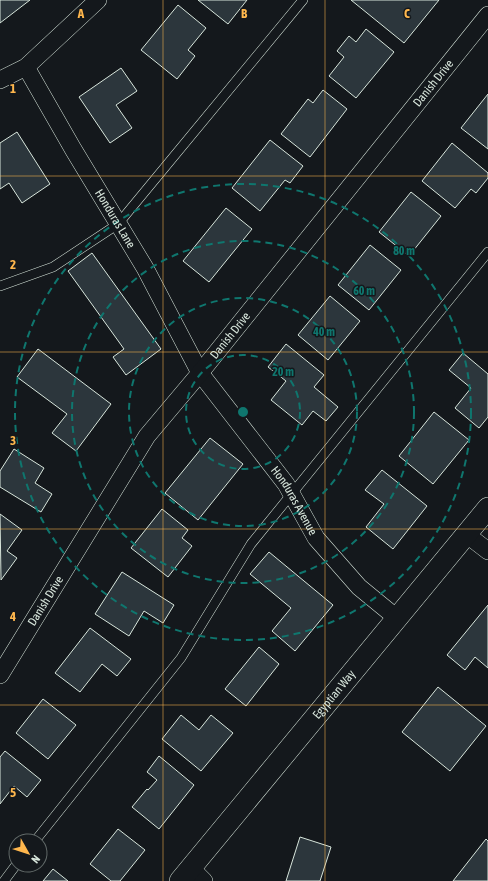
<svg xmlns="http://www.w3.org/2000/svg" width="488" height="881" viewBox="0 0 488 881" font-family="'Asap Condensed',sans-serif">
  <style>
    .building { fill: #2c363c; stroke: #d8e6dc }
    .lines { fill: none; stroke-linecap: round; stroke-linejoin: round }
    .service-casing { stroke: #d8e6dc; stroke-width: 10 }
    .minor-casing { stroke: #d8e6dc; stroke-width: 18 }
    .tertiary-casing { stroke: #d8e6dc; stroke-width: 22 }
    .service { stroke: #14181c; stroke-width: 9 }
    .minor { stroke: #14181c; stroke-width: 17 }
    .tertiary { stroke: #14181c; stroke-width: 21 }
    .grid { fill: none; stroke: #ffb74d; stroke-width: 1; stroke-opacity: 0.55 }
    .ring { fill: none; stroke: #0f766e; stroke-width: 2; stroke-dasharray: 7 5 }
    .labels { text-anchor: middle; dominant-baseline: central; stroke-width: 3; stroke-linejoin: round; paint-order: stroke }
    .street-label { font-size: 12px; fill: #d8e6dc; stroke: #14181c }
    .grid-label { font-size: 13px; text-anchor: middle; font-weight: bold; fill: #ffb74d; stroke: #14181c; stroke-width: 3; stroke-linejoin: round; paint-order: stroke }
    .centre { fill: #0f766e; stroke: #14181c; stroke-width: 2 }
    .ring-label { font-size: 12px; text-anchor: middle; font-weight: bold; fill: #0f766e; stroke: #14181c; stroke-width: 3; stroke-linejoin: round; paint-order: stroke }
  </style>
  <rect width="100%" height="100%" fill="#14181c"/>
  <!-- building -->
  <g class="building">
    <path d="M0 0H30L0 23Z"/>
    <path d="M198 0H247L228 24Z"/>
    <path d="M351 0H439L404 43Z"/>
    <path d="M178 5 206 28 188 50 195 56 177 79 141 50Z"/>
    <path d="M366 29 394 52 356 98 329 76 344 57 337 51 349 36 356 42Z"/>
    <path d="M121 68 137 91 116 105 132 128 110 143 79 97Z"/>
    <path d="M323 90 347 109 310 157 281 134 308 99 313 103Z"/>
    <path d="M488 94V149L461 128Z"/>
    <path d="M17 132 50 184 22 203 9 183 0 189V143Z"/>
    <path d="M270 140 303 166 290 183 285 180 260 211 232 188Z"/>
    <path d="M452 143 488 173V178L476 193 471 189 455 208 422 181Z"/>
    <path d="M411 192 441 216 409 256 379 232Z"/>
    <path d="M226 208 252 229 209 282 183 261Z"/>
    <path d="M370 245 401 270 369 310 338 285Z"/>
    <path d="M92 253 161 349 126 375 113 357 124 349 68 271Z"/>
    <path d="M330 296 360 321 328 360 298 335Z"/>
    <path d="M286 344 324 375 314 387 338 407 326 421 313 411 302 425 271 400 286 381 268 367Z"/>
    <path d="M38 349 111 404 76 451 52 433 67 414 17 377Z"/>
    <path d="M463 353 488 374V417L479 428 455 408 471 388 449 370Z"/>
    <path d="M434 412 469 440 433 484 399 456Z"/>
    <path d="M210 438 243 464 198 520 165 493Z"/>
    <path d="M14 449 44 468 35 483 52 494 41 512 0 487V471Z"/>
    <path d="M382 470 427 506 393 549 366 527 384 504 365 490Z"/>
    <path d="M162 509 188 530 182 538 192 546 168 577 131 548Z"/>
    <path d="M0 514 22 530 7 551 17 558 1 580Z"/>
    <path d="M269 552 333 605 295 651 272 631 291 608 250 574Z"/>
    <path d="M122 572 174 605 163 623 144 611 129 636 95 614Z"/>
    <path d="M488 605V668L475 657 465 670 447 655Z"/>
    <path d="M90 628 131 659 117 676 102 664 80 692 55 673Z"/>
    <path d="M259 647 279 664 246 706 225 689Z"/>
    <path d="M438 687 486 726 450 771 402 732Z"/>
    <path d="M43 699 76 725 48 759 16 733Z"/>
    <path d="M181 715 199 730 211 715 233 733 201 771 162 739Z"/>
    <path d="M5 751 41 780 27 797 14 786 0 804V757Z"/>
    <path d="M159 756 194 785 159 829 132 807 147 789 148 790 157 780 147 772Z"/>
    <path d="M118 829 145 850 120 881H111L90 864Z"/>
    <path d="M300 837 331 847 320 881H286Z"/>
    <path d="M486 839 488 841V881H453Z"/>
    <path d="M53 869 68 881H43Z"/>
  </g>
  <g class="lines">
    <defs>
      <g id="service">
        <path d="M0 286 53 267 118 224 303 0"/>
        <path d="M35 841 181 658 251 544 488 252"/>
        <path d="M4 881 16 865"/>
      </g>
      <g id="minor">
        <path id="s1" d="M26 67 73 149 145 268 200 373 286 484 316 538 359 587 398 619"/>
        <path d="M0 80 26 67 98 0"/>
        <path d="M466 534 488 551"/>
        <path id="s2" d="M0 675 147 436 200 373 488 15"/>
        <path d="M191 868 204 881"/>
      </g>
      <g id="tertiary">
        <path id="s3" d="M180 881 488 508"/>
      </g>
    </defs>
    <!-- service casing -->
    <use href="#service" class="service-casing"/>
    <!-- minor casing -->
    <use href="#minor" class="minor-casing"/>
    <!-- tertiary casing -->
    <use href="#tertiary" class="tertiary-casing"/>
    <!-- service -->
    <use href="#service" class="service"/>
    <!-- minor -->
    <use href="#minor" class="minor"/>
    <!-- tertiary -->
    <use href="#tertiary" class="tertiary"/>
  </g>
  <!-- grid -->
  <path class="grid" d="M163 0V881M325 0V881M0 176H488M0 352H488M0 529H488M0 705H488"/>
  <!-- distance rings -->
  <g class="ring">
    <circle cx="243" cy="412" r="57"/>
    <circle cx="243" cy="412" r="114"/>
    <circle cx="243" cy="412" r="171"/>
    <circle cx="243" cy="412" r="228"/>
  </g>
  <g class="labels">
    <!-- street labels -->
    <g class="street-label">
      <text stroke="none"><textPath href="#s2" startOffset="735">Danish Drive</textPath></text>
      <text stroke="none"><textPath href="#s1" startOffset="176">Honduras Lane</textPath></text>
      <text stroke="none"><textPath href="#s2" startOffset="411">Danish Drive</textPath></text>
      <text stroke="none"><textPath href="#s1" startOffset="511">Honduras Avenue</textPath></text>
      <text stroke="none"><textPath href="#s2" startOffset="87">Danish Drive</textPath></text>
      <text stroke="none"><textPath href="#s3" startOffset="242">Egyptian Way</textPath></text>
    </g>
  </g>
  <g class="grid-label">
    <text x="81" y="18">A</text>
    <text x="244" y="18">B</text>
    <text x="407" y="18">C</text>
    <text x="13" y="93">1</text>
    <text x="13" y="269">2</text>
    <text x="13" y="445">3</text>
    <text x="13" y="621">4</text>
    <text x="13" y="797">5</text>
  </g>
  <circle cx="243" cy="412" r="6" class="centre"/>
  <g class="ring-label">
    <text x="404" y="255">80 m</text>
    <text x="364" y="295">60 m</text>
    <text x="324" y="336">40 m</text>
    <text x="283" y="376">20 m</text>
  </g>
  <!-- north arrow -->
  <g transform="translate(28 853) rotate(129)"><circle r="19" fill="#14181c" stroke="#626a69"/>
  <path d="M0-3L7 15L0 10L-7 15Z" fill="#ffb74d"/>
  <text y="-6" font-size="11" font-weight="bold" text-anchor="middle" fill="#d8e6dc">N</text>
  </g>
</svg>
